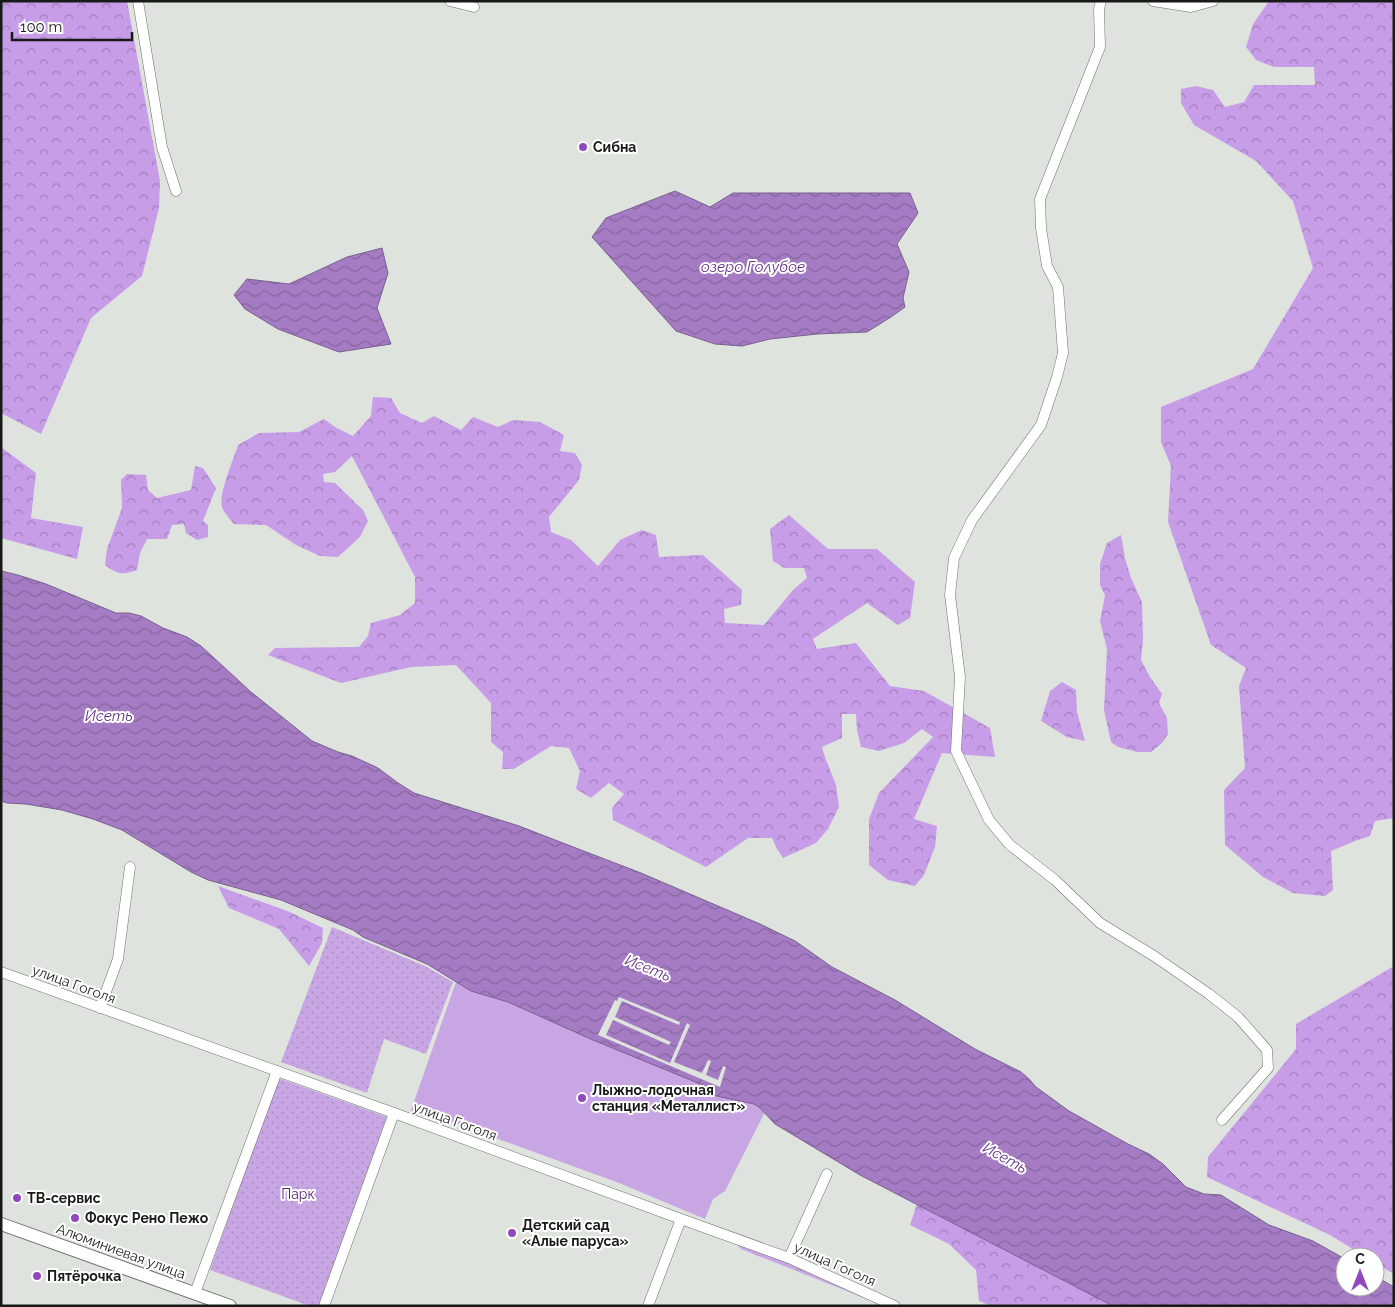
<svg xmlns="http://www.w3.org/2000/svg" width="1395" height="1307" viewBox="0 0 1395 1307" font-family="Raleway,sans-serif">
  <style>
    .grass { fill: url(#grass-tufts) }
    .forest { fill: url(#forest-crowns) }
    .park { fill: url(#park-dots) }
    .pitch { fill: #c8a6e3 }
    .water { fill: url(#water-waves); stroke: #7b5f90 }
    .pier { fill: #dee3de }
    .lines { fill: none; stroke-linecap: round; stroke-linejoin: round }
    .minor-casing { stroke: #6d726d; stroke-width: 11 }
    .major-casing { stroke: #6d726d; stroke-width: 14 }
    .minor { stroke: #fff; stroke-width: 10 }
    .major { stroke: #fff; stroke-width: 12 }
    .poi-dot { fill: #8f49bc; stroke: #fff; stroke-width: 2 }
    .labels { text-anchor: middle; dominant-baseline: central; stroke-width: 4; stroke-linejoin: round; paint-order: stroke }
    .poi-label { font-size: 14px; font-weight: bold; fill: #181a18; stroke: #fff; text-anchor: start }
    .street-label { font-size: 14px; fill: #181a18; stroke: #fff }
    .park-label { font-size: 14px; fill: #592379; stroke: #fff }
    .water-label { font-size: 15px; font-style: italic; fill: #663087; stroke: #fff }
  </style>
  <defs>
    <pattern id="grass-tufts" width="24" height="20" patternUnits="userSpaceOnUse" patternTransform="scale(1.25)"><rect width="24" height="20" fill="#c8a6e3"/><path d="M3 7l-1-3M5 7V3M7 7l1-3M15 17l-1-3M17 17v-4M19 17l1-3" fill="none" stroke="#ab8ec2"/></pattern>
    <pattern id="forest-crowns" width="20" height="18" patternUnits="userSpaceOnUse" patternTransform="scale(1.25)"><rect width="20" height="18" fill="#c89de8"/><path d="M2 6a3 3 0 1 1 6 0M12 15a3 3 0 1 1 6 0" fill="none" stroke="#a17fbb"/></pattern>
    <pattern id="park-dots" width="8" height="8" patternUnits="userSpaceOnUse" patternTransform="scale(1.25)"><rect width="8" height="8" fill="#c8a6e3"/><path d="M2 2h.1M6 6h.1" fill="none" stroke="#ab8ec2" stroke-width="1.8" stroke-linecap="round"/></pattern>
    <pattern id="water-waves" width="16" height="10" patternUnits="userSpaceOnUse" patternTransform="scale(1.25)"><rect width="16" height="10" fill="#a57cc4"/><path d="M0 5q4-4 8 0t8 0" fill="none" stroke="#85659e"/></pattern>
  </defs>
  <rect width="100%" height="100%" fill="#dee3de"/>
  <!-- grass -->
  <path class="grass" d="M735 1242 870 1296 892 1306H882L867 1299 741 1249Z"/>
  <!-- forest -->
  <g class="forest">
    <path d="M1 1H127L160 181 159 208 142 276 91 318 41 434 1 413Z"/>
    <path d="M1269 1H1394V818L1375 821 1370 836 1355 841 1331 851 1333 890 1325 896 1293 893 1263 877 1225 845 1224 790 1245 768 1239 686 1246 668 1211 645 1168 522 1171 466 1161 442V407L1253 369 1313 268 1293 201 1256 161 1194 125 1181 103V89L1196 86 1213 90 1225 107 1244 102 1254 85H1315L1314 67H1274L1256 60 1246 47 1253 24Z"/>
    <path d="M373 397 391 398 400 413 422 423 434 416 461 430 473 417 498 427 513 420 540 422 564 435 560 451 575 453 582 465 579 480 549 517 551 532 571 540 598 566 620 540 642 530 656 535 659 557 703 555 742 590 741 605 724 609 725 623 764 625 793 590 807 578 804 568H784L773 561 770 529 789 515 828 549H877L915 582 910 618 898 625 867 603 813 639 817 649 856 643 890 686 924 691 990 728 995 757 942 753 914 819 937 826 935 847 924 875 915 886 888 880 869 865V819L879 793 933 737 922 729 904 743 879 751 861 747 857 730 856 714H842V738L822 747 825 757 836 785 839 807 828 829 816 843 783 858 777 849 772 838H748L706 867 613 820 612 808 624 794 609 783 591 798 576 789 580 771 569 748 551 746 514 769H502L503 752 491 742V703L456 665 411 667 341 683 268 655 275 648 359 647 368 636 371 623 400 615 415 603V577L352 456 335 472 323 474 324 482 335 483 363 510 368 521 360 537 338 557 320 556 296 545 266 525 234 524C230 519 224 513 222 507 218 495 234 458 238 445L259 433 299 432 324 419 335 427 353 436 371 416Z"/>
    <path d="M1 447 36 473 31 518 83 527 77 559 1 538Z"/>
    <path d="M195 466 203 468 216 488 203 521 208 525V537L197 540 186 533 184 524 172 525 167 539H147L140 553 137 570C122 575 118 575 105 565L107 549 122 508 121 480 127 474 146 475 148 490 157 498 191 490Z"/>
    <path d="M1121 535 1125 558 1131 578 1142 602 1143 640 1141 660 1150 677 1162 694 1159 703 1167 718 1168 734 1162 743 1151 752H1138L1118 747 1111 742 1104 710 1107 649 1100 621 1105 595 1100 585V564L1107 543Z"/>
    <path d="M1062 682 1076 690 1077 712 1085 741 1067 737 1041 721 1050 691Z"/>
    <path d="M218 886 290 912 323 928 322 943 309 966 279 929 229 908Z"/>
    <path d="M1394 966V1274L1375 1263V1257H1366L1330 1235 1207 1177 1208 1157 1296 1049V1024Z"/>
    <path d="M917 1204 1097 1297 1113 1306H991L979 1301 976 1270 949 1244 910 1225Z"/>
  </g>
  <!-- park -->
  <g class="park">
    <path d="M332 927 425 966 453 982 426 1054 384 1039 367 1093 281 1062Z"/>
    <path d="M278 1078 387 1117 319 1306H310L210 1270Z"/>
  </g>
  <!-- pitch -->
  <path class="pitch" d="M457 979 769 1104 725 1191 713 1199 705 1219 619 1183 452 1122 410 1113Z"/>
  <!-- water -->
  <g class="water">
    <path d="M675 191 710 207 733 193H910L918 213 897 244 909 272 903 298 905 307 891 317 867 332 817 334 770 339 742 346 715 344 676 331 592 237 606 218Z"/>
    <path d="M382 248 388 273 377 308 391 344 339 352 278 329 245 309 234 295 247 279 289 284 347 257Z"/>
    <path d="M1 571 18 575 46 584 116 613H129L141 616 163 628 187 637 201 646 251 692 312 741 338 752 352 756 378 768 398 783 414 793 519 826 581 850 641 873 760 924 795 941 832 967 895 1000 975 1049 1021 1072 1029 1079 1036 1087 1069 1111 1128 1144 1149 1154 1163 1164 1186 1187 1204 1194 1221 1195 1269 1225 1313 1241 1345 1259V1287H1375V1276L1394 1287V1306H1113L860 1175 775 1124 759 1107 754 1104 712 1095 710 1088 593 1040 508 1002 471 991 427 964 363 937 353 930 281 900 208 880 191 872 122 830 93 819 62 810 26 804 7 803 1 801Z"/>
  </g>
  <!-- pier -->
  <path class="pier" d="M619 997 680 1022 679 1025 622 1001 615 1017 671 1042 669 1045 613 1020 606 1035 670 1063 687 1023 690 1025 674 1062 702 1073 708 1060 711 1061 706 1075 718 1080 723 1066 726 1067 720 1087 598 1035 615 1000 617 1001Z"/>
  <g class="lines">
    <defs>
      <g id="minor">
        <path d="M138 1 162 147 176 191"/>
        <path d="M450 1 474 7"/>
        <path d="M1101 1 1099 9 1100 47 1040 199 1041 228 1047 266 1058 287 1063 353 1057 377 1041 425 972 520 954 558 950 595 960 677 956 751 989 820 1010 845 1055 880 1100 923 1154 956 1209 994 1238 1017 1267 1050 1268 1068 1222 1120"/>
        <path d="M1153 1 1191 7 1213 1"/>
        <path d="M1 972 394 1113 681 1219 789 1258 895 1306"/>
        <path d="M100 1008 118 959 130 867"/>
        <path d="M789 1258 827 1174"/>
        <path d="M195 1293 277 1071"/>
        <path d="M324 1306 394 1113"/>
        <path d="M648 1306 681 1219"/>
      </g>
      <path id="major" d="M1 1224 230 1306"/>
    </defs>
    <!-- minor casing -->
    <use href="#minor" class="minor-casing"/>
    <!-- major casing -->
    <use href="#major" class="major-casing"/>
    <!-- minor -->
    <use href="#minor" class="minor"/>
    <!-- major -->
    <use href="#major" class="major"/>
  </g>
  <!-- markers -->
  <g class="poi-dot">
    <circle cx="583" cy="147" r="5"/>
    <circle cx="582" cy="1098" r="5"/>
    <circle cx="17" cy="1198" r="5"/>
    <circle cx="75" cy="1218" r="5"/>
    <circle cx="512" cy="1233" r="5"/>
    <circle cx="37" cy="1276" r="5"/>
  </g>
  <g class="labels">
    <!-- poi labels -->
    <g class="poi-label">
      <text x="593" y="147">Сибна</text>
      <text x="592" y="1090">Лыжно-лодочная<tspan x="592" dy="16">станция «Металлист»</tspan></text>
      <text x="27" y="1198">ТВ-сервис</text>
      <text x="85" y="1218">Фокус Рено Пежо</text>
      <text x="522" y="1225">Детский сад<tspan x="522" dy="16">«Алые паруса»</tspan></text>
      <text x="47" y="1276">Пятёрочка</text>
    </g>
    <!-- street labels -->
    <g class="street-label">
      <text transform="translate(74 984) rotate(20)">улица Гоголя</text>
      <text transform="translate(455 1121) rotate(20)">улица Гоголя</text>
      <text transform="translate(121 1251) rotate(20)">Алюминиевая улица</text>
      <text transform="translate(835 1264) rotate(24)">улица Гоголя</text>
    </g>
    <!-- park labels -->
    <g class="park-label">
      <text x="298" y="1194">Парк</text>
    </g>
    <!-- water labels -->
    <g class="water-label">
      <text x="753" y="267">озеро Голубое</text>
      <text x="109" y="716">Исеть</text>
      <text transform="translate(648 968) rotate(22)">Исеть</text>
      <text transform="translate(1005 1158) rotate(29)">Исеть</text>
    </g>
  </g>
  <!-- border -->
  <rect width="1395" height="1307" fill="none" stroke="#181a18" stroke-width="5"/>
  <!-- north arrow -->
  <g transform="translate(1360 1272)"><circle r="24" fill="#ffffff" stroke="#a3a3a3"/>
  <path d="M0-4L9 19L0 12L-9 19Z" fill="#8f49bc"/>
  <text y="-8" font-size="14" font-weight="bold" text-anchor="middle" fill="#181a18">С</text>
  </g>
  <!-- scale -->
  <path d="M12 32v8h120v-8" fill="none" stroke="#181a18" stroke-width="2.5"/>
  <text x="20" y="32" font-size="15" fill="#181a18" stroke="#ffffff" stroke-width="4" paint-order="stroke">100 m</text>
</svg>
